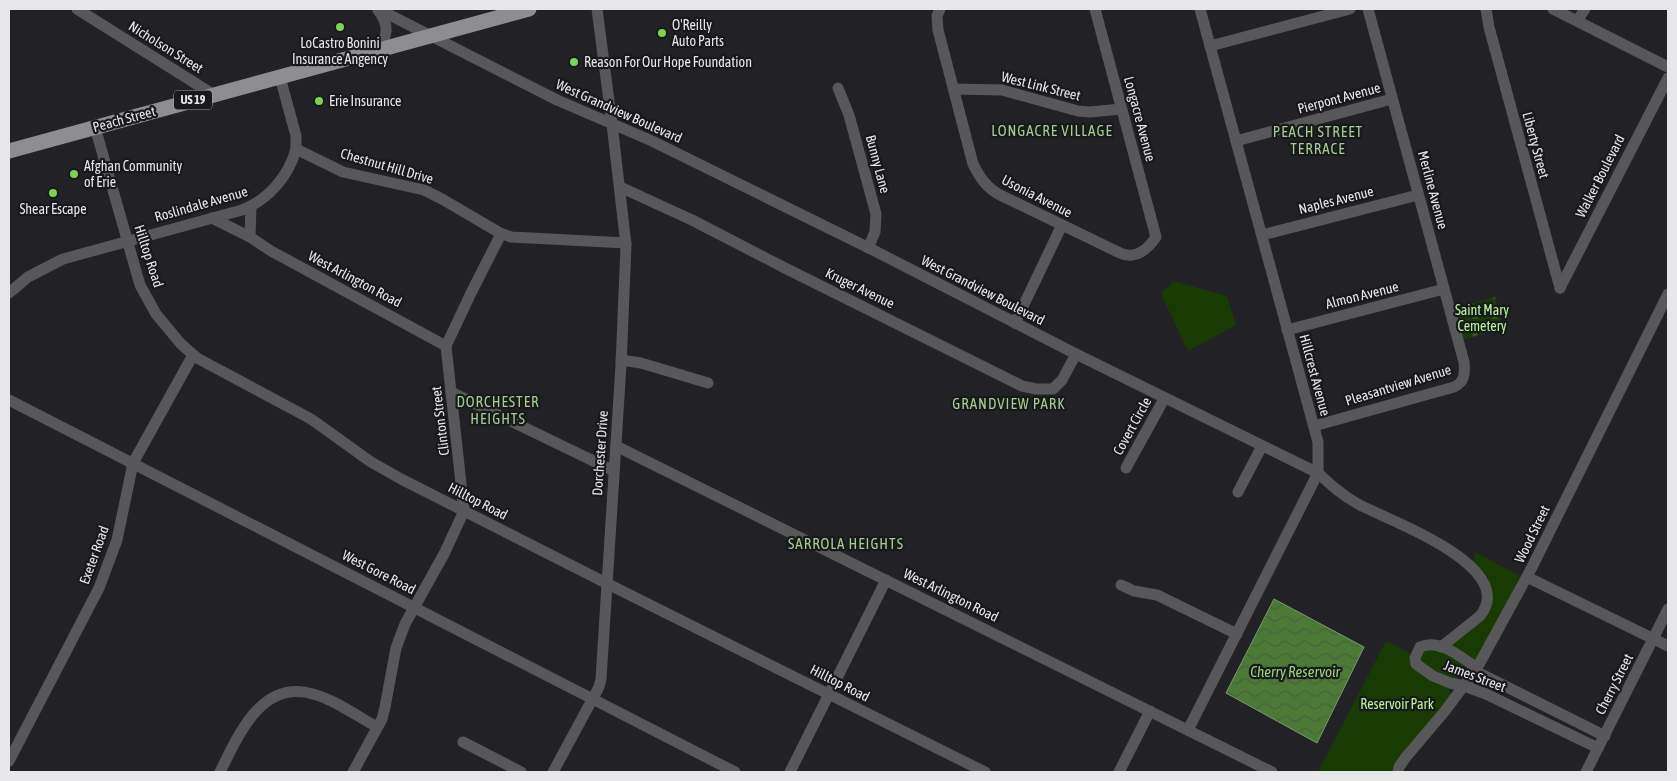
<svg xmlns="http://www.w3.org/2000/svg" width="1677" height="781" viewBox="0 0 1677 781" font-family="'Asap Condensed',sans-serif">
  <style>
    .green { fill: #183b03 }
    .cemetery { fill: url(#cemetery-stones) }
    .water { fill: url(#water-waves); stroke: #799b6b }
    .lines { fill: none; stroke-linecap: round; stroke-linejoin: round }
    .minor { stroke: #58585a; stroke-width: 11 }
    .major { stroke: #8d8d92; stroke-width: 15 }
    .poi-dot { fill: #7dd154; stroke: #18181d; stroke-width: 2 }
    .labels { text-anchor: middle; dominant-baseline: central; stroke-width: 4.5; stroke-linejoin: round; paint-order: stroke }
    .shield { fill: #18181d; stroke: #a9a9ac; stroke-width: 1 }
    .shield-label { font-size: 12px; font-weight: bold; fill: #e7e7ea }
    .poi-label { font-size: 14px; fill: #e7e7ea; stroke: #18181d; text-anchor: start }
    .street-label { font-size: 14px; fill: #e7e7ea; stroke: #18181d }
    .park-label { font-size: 14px; fill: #b4f797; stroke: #18181d }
    .neighbourhood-label { font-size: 15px; letter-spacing: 1px; fill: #a2cf8f; stroke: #18181d }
    .water-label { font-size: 15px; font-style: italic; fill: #94d678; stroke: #18181d }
  </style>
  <defs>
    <pattern id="cemetery-stones" width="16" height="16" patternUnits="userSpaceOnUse" patternTransform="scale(1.25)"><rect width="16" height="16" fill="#183b03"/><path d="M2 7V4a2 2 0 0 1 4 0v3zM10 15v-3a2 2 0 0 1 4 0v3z" fill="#3a5728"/></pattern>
    <pattern id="water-waves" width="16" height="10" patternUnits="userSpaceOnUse" patternTransform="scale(1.25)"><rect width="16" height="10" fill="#4a7a35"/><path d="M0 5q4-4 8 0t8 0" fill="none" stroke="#48603e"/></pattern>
  </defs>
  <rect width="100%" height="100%" fill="#222226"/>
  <!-- green -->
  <g class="green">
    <path d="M1173 281 1227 296 1236 325 1188 351 1162 296V291L1169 287Z"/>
    <path d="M1475 552 1520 576 1478 658 1474 660 1452 648 1451 644 1463 633 1475 627 1489 610 1491 592 1488 577 1474 562Z"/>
    <path d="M1386 641C1394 645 1403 649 1411 654 1420 660 1450 686 1452 696L1393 772H1318Z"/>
    <path d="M1431 647 1458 660 1463 665V675L1457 680 1422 666 1420 652Z"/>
  </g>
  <!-- cemetery -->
  <path class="cemetery" d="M1495 297 1504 328 1461 340 1453 309Z"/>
  <!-- water -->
  <path class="water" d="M1274 599 1364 647 1317 743 1226 693Z"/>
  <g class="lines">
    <!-- minor -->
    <g class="minor">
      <path d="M77 9 214 95"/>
      <path d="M378 9 557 100 652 141 871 249 1076 354 1318 473C1331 485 1343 496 1358 504 1387 520 1520 566 1480 616L1441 647"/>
      <path d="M940 9 937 16 938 30 973 164C980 178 987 188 1000 195L1120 253C1135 260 1148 249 1156 237L1095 9"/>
      <path d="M1486 9 1489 27 1560 288"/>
      <path d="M1553 9 1668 67"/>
      <path d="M1577 21 1585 9"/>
      <path d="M1210 46 1350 9"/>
      <path d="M377 50C388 37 390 25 378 10"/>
      <path d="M280 77 296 136V149L343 172 424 190 442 199 500 233 511 237 626 243"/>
      <path d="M838 88 849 115 876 214 875 232 868 248"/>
      <path d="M954 89 1002 90 1078 111 1090 112 1121 109"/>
      <path d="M95 127 140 285 156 314 181 344 197 358 311 419 371 462 403 480 608 584 985 772"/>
      <path d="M1236 141 1392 99"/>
      <path d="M620 187 692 220 783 267 1022 386 1036 389H1053L1062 380 1076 354"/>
      <path d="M212 218 250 237 271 251 446 346"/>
      <path d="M1262 235 1418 195"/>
      <path d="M250 237 251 206"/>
      <path d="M1560 288 1668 78"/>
      <path d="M9 293 28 277 63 259 242 210C268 200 289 176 296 149"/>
      <path d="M1015 323 1062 225"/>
      <path d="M1287 330 1444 289"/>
      <path d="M621 360 641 363 708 383"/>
      <path d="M451 392 614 471"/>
      <path d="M9 400 735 772"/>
      <path d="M1314 426 1454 387C1465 382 1465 373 1464 362L1368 9"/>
      <path d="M616 446 1272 772"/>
      <path d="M1126 468 1164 399"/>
      <path d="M1238 492 1262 446"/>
      <path d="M1527 577 1668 646"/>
      <path d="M1121 585 1134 591 1157 595 1237 634"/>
      <path d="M1477 668C1462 658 1440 638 1420 647L1415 658 1416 664 1433 676 1450 683 1464 686 1486 694 1598 748"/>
      <path d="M1475 671 1605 736"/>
      <path d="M1188 730 1318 473V442L1200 9"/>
      <path d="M463 742 521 772"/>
      <path d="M9 761 99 588 117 540 133 463 193 355"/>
      <path d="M220 772C238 736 261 679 313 694 335 700 357 716 377 727"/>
      <path d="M353 772 382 719 385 707 396 648 405 624 444 554 464 511 446 346 471 293 501 234"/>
      <path d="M553 772 599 687 601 679 621 365 626 245 612 124 597 9"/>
      <path d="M790 772 886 580"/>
      <path d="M1119 772 1150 711"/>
      <path d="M1398 772 1399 767 1406 757 1445 711 1477 668 1531 569 1668 294"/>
      <path d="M1586 772 1668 609"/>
    </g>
    <!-- major -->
    <path class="major" d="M9 151 529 9"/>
  </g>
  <!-- markers -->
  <g class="poi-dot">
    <circle cx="340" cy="27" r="5"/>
    <circle cx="662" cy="33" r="5"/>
    <circle cx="574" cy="62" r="5"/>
    <circle cx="319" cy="101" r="5"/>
    <circle cx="74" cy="174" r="5"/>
    <circle cx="53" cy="193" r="5"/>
  </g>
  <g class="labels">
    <!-- shield labels -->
    <rect class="shield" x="174" y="90.5" width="38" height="19" rx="4"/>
    <g class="shield-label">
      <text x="193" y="100">US 19</text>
    </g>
    <!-- poi labels -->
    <g class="poi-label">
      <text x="672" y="25">O'Reilly<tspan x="672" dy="16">Auto Parts</tspan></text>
      <text x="340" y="43" text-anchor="middle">LoCastro Bonini<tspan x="340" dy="16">Insurance Angency</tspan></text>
      <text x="584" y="62">Reason For Our Hope Foundation</text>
      <text x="329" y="101">Erie Insurance</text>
      <text x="84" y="166">Afghan Community<tspan x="84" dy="16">of Erie</tspan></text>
      <text x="53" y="209" text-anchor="middle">Shear Escape</text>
    </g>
    <!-- street labels -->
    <g class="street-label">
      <text transform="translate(166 47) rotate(32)">Nicholson Street</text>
      <text transform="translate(1041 86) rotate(14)">West Link Street</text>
      <text transform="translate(1339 98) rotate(-15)">Pierpont Avenue</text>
      <text transform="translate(619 111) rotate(24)">West Grandview Boulevard</text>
      <text transform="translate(124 119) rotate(-15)">Peach Street</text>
      <text transform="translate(1140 119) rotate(75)">Longacre Avenue</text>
      <text transform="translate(1536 145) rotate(75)">Liberty Street</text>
      <text transform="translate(878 164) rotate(75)">Bunny Lane</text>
      <text transform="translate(387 166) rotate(16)">Chestnut Hill Drive</text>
      <text transform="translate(1600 176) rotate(-63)">Walker Boulevard</text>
      <text transform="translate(1433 190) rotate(75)">Merline Avenue</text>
      <text transform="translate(1037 196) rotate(27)">Usonia Avenue</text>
      <text transform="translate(1336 200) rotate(-14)">Naples Avenue</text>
      <text transform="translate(201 204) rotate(-16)">Roslindale Avenue</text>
      <text transform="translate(149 256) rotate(72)">Hilltop Road</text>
      <text transform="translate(355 279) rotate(28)">West Arlington Road</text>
      <text transform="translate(860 288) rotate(26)">Kruger Avenue</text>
      <text transform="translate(983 290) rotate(27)">West Grandview Boulevard</text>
      <text transform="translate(1362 295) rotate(-14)">Almon Avenue</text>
      <text transform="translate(1315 375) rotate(75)">Hillcrest Avenue</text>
      <text transform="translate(1398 385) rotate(-17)">Pleasantview Avenue</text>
      <text transform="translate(440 421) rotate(-97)">Clinton Street</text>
      <text transform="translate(1132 426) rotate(-61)">Covert Circle</text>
      <text transform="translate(600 453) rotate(-86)">Dorchester Drive</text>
      <text transform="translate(478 501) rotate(27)">Hilltop Road</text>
      <text transform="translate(1532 534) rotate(-64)">Wood Street</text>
      <text transform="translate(94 555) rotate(-70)">Exeter Road</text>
      <text transform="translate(379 572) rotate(27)">West Gore Road</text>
      <text transform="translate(951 595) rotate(26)">West Arlington Road</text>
      <text transform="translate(1475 676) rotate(21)">James Street</text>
      <text transform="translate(840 683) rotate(27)">Hilltop Road</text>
      <text transform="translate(1614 684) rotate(-63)">Cherry Street</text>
    </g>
    <!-- park labels -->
    <g class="park-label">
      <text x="1482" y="310">Saint Mary<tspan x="1482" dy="16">Cemetery</tspan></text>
      <text x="1397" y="704">Reservoir Park</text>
    </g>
    <!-- neighbourhood labels -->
    <g class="neighbourhood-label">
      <text x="1052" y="130">LONGACRE VILLAGE</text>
      <text x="1318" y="131">PEACH STREET<tspan x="1318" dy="17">TERRACE</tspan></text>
      <text x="498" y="401">DORCHESTER<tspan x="498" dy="17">HEIGHTS</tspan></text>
      <text x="1009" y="403">GRANDVIEW PARK</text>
      <text x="846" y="543">SARROLA HEIGHTS</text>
    </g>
    <!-- water labels -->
    <g class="water-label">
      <text x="1295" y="671">Cherry Reservoir</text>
    </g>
  </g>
  <!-- border -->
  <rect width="1677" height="781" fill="none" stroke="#e7e7ea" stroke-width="20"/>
</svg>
